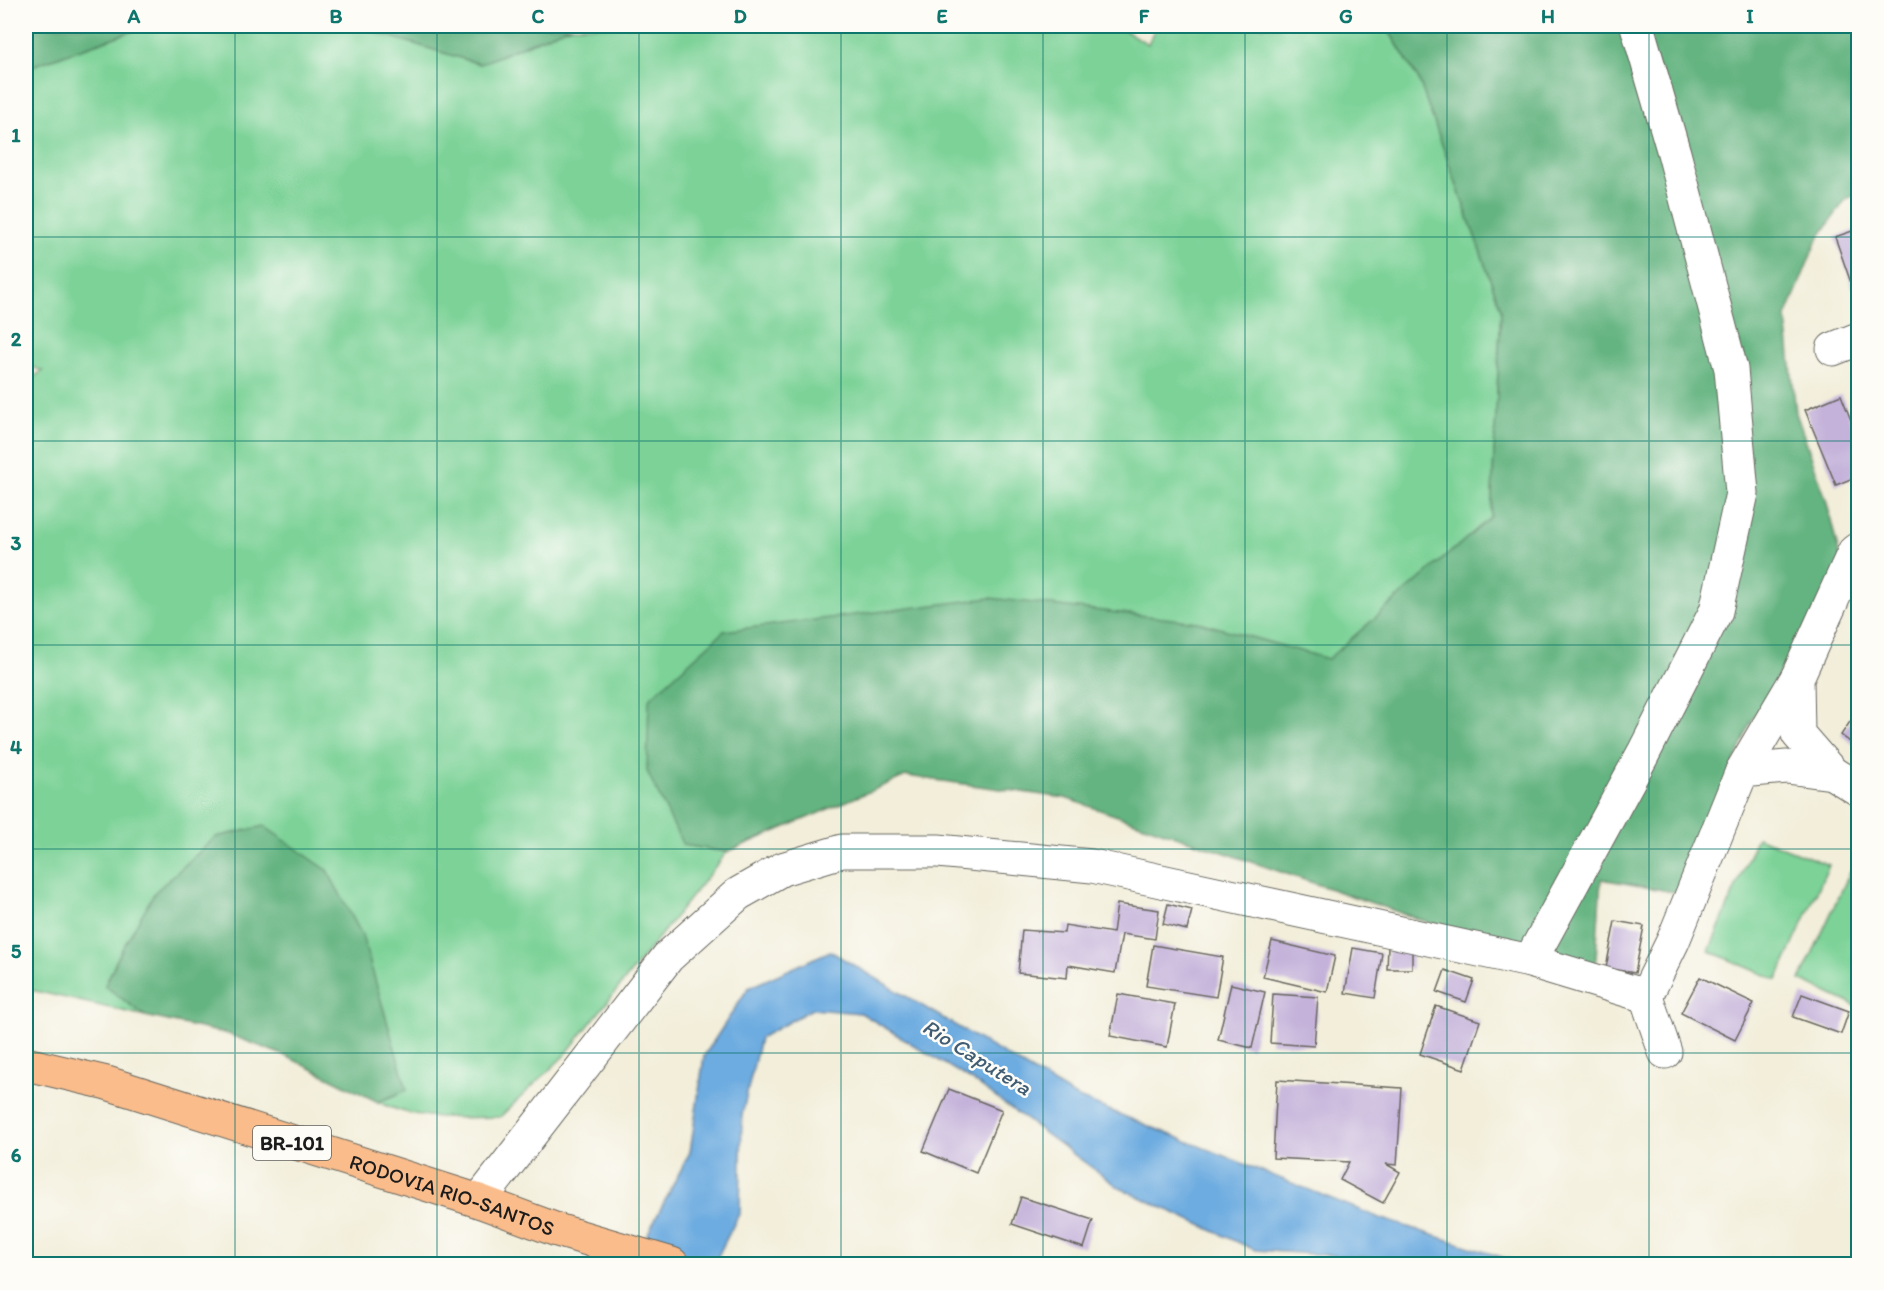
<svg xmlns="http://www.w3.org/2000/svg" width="1884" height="1290" viewBox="0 0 1884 1290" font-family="Itim,sans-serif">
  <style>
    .green { fill: #7bd297; stroke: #4c775a; stroke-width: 1.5 }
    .forest { fill: #64b480; stroke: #40684e; stroke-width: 1.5 }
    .water { fill: #6dace0; stroke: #44647e; stroke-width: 1.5 }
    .building { fill: #c4b2da }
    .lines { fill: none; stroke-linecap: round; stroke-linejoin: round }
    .minor-casing { stroke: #67665e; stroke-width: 35 }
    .highway-casing { stroke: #67665e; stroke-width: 35 }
    .minor { stroke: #fff; stroke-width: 33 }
    .highway { stroke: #fabc8b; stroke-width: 33 }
    .grid { fill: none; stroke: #0f766e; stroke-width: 1.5; stroke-opacity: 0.55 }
    .labels { text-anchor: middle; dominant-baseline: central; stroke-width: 5; stroke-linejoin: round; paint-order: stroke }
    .shield { fill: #fdfcf7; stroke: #605f5e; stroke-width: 1.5 }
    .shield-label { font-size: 20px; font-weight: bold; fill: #1c1c1c }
    .street-label { font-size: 21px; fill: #1c1c1c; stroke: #fdfcf7 }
    .water-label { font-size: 22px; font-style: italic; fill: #405d74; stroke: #fdfcf7 }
    .neatline { fill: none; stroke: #0f766e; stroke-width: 2 }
    .grid-label { font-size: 20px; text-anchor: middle; font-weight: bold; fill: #0f766e }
  </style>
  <rect width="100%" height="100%" fill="#fdfcf7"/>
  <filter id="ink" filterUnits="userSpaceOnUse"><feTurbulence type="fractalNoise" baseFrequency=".0167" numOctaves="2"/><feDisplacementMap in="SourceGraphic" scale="12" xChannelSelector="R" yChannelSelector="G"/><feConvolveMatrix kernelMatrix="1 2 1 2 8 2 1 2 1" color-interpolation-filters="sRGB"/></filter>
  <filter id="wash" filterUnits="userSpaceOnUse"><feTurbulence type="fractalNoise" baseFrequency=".008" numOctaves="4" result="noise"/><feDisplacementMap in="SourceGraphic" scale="24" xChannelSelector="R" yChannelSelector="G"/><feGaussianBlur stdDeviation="1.35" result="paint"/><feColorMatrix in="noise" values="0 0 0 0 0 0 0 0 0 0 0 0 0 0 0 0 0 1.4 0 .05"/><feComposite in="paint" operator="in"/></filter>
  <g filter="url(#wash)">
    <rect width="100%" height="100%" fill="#f2eeda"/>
    <!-- green -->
    <g class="green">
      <path d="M147 26H356L480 64 571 26H1117L1148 44 1156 26H1386L1419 80 1501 309 1491 517 1327 660 1198 622 683 845 727 852 565 1055 500 1117C460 1118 415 1121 378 1102L406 1090 216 837 155 893 121 951 105 985 145 1016 26 989V381L43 371 26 365V68Z"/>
      <path d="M1757 837 1829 865 1777 980 1709 951Z"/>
      <path d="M1858 855V1007L1800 980Z"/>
    </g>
    <!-- forest -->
    <g class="forest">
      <path d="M26 26H147L26 68Z"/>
      <path d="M356 26H571L480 64Z"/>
      <path d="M1386 26H1858V194L1846 199 1816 242 1786 317 1796 413 1826 499 1842 566 1751 722 1679 893 1601 879 1595 974 1433 924 1065 798 906 776 727 852 683 845 647 771 649 699 724 631 990 598 1198 622 1328 659 1491 517 1501 309 1419 80Z"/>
      <path d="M264 826 327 870 362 935 407 1090 378 1102 288 1057 228 1034 145 1016 105 986 121 951 155 892 216 837Z"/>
    </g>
    <!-- water -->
    <path class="water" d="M830 951 1076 1097 1380 1218 1523 1264H1414L1412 1261 1255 1250 1120 1188 973 1081 861 1013 812 1009 760 1038 742 1115 740 1212 714 1264H632L690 1152 704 1056 748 988Z"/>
    <g id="blocks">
      <!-- building -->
      <g class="building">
        <path d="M1858 229V303L1835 237Z"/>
        <path d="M1841 395 1858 438V476L1836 485 1805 410Z"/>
        <path d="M1858 710V748L1841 735Z"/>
        <path d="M1117 904 1159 910 1155 939 1122 934 1115 973 1068 965 1067 978 1018 973 1022 930 1064 933 1065 925 1113 933Z"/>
        <path d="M1168 904 1192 910 1187 930 1163 924Z"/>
        <path d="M1615 921 1644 926 1635 973 1606 968Z"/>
        <path d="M1272 941 1335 956 1327 992 1263 977Z"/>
        <path d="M1153 945 1223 957 1216 997 1146 986Z"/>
        <path d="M1388 947 1412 948V969H1387Z"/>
        <path d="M1353 948 1382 953 1375 998 1345 993Z"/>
        <path d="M1445 970 1474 980 1466 1002 1437 992Z"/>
        <path d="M1700 977 1754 1003 1735 1040 1681 1013Z"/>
        <path d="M1231 984 1265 992 1252 1048 1218 1040Z"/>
        <path d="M1118 994 1175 1004 1167 1047 1110 1036Z"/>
        <path d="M1273 994 1318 997 1314 1046 1270 1043Z"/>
        <path d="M1802 994 1849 1011 1841 1034 1793 1017Z"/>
        <path d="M1436 1006 1480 1021 1464 1069 1420 1054Z"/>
        <path d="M1277 1080 1402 1088 1397 1165 1386 1164 1400 1172 1383 1203 1340 1180 1349 1162 1273 1158Z"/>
        <path d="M949 1089 1002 1110 976 1173 923 1151Z"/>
        <path d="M1021 1197 1093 1220 1084 1248 1012 1224Z"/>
      </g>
    </g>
  </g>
  <g filter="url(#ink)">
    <use href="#blocks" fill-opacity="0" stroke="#67665e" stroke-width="1.5"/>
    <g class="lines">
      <defs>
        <g id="minor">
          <path d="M1833 349 1858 339"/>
          <path d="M1797 678 1798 734 1832 773"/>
          <path d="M1742 771 1787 767 1832 773 1858 789"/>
          <path d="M1530 961 1643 754 1716 611 1742 493 1731 369 1674 153 1637 26"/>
          <path d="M1665 1052 1646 996 1673 941 1742 771 1797 678 1854 552 1858 549"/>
          <path d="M479 1201 668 957 738 894 782 869 842 851H938L1092 866 1530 961 1646 996"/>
        </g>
        <g id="highway">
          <path id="s1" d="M26 1064 107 1083 479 1201 557 1230 672 1264"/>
        </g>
      </defs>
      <!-- minor casing -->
      <use href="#minor" class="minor-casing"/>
      <!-- highway casing -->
      <use href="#highway" class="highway-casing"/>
      <!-- minor -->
      <use href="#minor" class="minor"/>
      <!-- highway -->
      <use href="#highway" class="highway"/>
    </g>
  </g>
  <!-- grid -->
  <path class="grid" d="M235 26V1264M437 26V1264M639 26V1264M841 26V1264M1043 26V1264M1245 26V1264M1447 26V1264M1649 26V1264M26 237H1858M26 441H1858M26 645H1858M26 849H1858M26 1053H1858"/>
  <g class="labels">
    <!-- shield labels -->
    <rect class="shield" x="253" y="1126" width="78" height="34" rx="4.5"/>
    <g class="shield-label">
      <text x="292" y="1143">BR-101</text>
    </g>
    <!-- street labels -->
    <g class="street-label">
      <text stroke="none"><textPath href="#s1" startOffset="446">RODOVIA RIO-SANTOS</textPath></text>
    </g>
    <!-- water labels -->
    <g class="water-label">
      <text transform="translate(977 1057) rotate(32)">Rio Caputera</text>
    </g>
  </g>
  <!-- margin -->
  <rect width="1884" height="1290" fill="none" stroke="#fdfcf7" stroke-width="66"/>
  <rect x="33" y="33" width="1818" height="1224" class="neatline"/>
  <g class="grid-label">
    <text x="134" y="23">A</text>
    <text x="336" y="23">B</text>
    <text x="538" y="23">C</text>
    <text x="740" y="23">D</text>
    <text x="942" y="23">E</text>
    <text x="1144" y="23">F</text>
    <text x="1346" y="23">G</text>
    <text x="1548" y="23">H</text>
    <text x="1750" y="23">I</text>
    <text x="16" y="142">1</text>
    <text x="16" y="346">2</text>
    <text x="16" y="550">3</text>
    <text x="16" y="754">4</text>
    <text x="16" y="958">5</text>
    <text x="16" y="1162">6</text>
  </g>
</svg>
